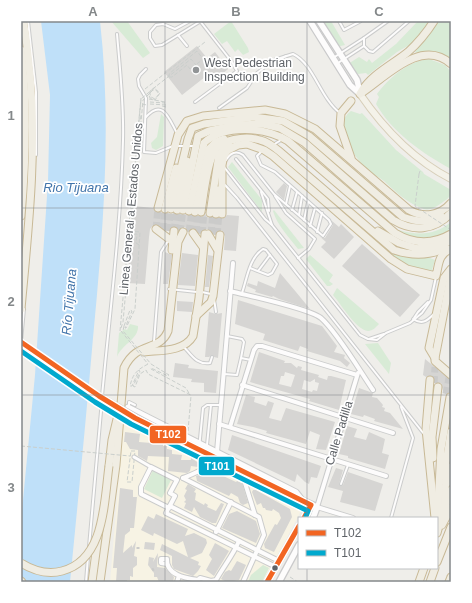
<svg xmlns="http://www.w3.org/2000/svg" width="472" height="603" viewBox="0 0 472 603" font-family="Arial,sans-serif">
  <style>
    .commercial { fill: #f7f3e4 }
    .green { fill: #d8ebd6 }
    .water { fill: #bfe0f9 }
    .building { fill: #d6d5d3; fill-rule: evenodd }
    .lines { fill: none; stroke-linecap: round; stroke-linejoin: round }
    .pedestrian-tunnel { stroke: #cbcbca; stroke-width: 3; stroke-dasharray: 3 1.5; stroke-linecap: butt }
    .motorway-tunnel { stroke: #cbcbca; stroke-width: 7; stroke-dasharray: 7 3.5; stroke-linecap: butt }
    .service-casing { stroke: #cbcccc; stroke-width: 4 }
    .pedestrian-casing { stroke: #cbcccc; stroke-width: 5 }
    .minor-casing { stroke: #cbcccc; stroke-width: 6 }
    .tertiary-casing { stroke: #cbcccc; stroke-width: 7 }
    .secondary-casing { stroke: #cacacb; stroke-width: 8 }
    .primary-casing { stroke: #d7ceb8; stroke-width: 8 }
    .motorway-casing { stroke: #c8b996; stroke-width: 9 }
    .path { stroke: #cacfcc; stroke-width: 1; stroke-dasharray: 4 2; stroke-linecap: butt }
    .service { stroke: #fdfcfc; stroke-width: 2 }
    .pedestrian { stroke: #fdfcfc; stroke-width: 3 }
    .minor { stroke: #fdfcfc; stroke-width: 4 }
    .tertiary { stroke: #fdfcfc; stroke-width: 5 }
    .secondary { stroke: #fdfcfc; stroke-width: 5.5 }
    .primary { stroke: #f4f2e9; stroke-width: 6 }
    .motorway { stroke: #f0ede3; stroke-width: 7 }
    .secondary-bridge-casing { stroke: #cacacb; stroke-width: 8; stroke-linecap: butt }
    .motorway-bridge-casing { stroke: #c8b996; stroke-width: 9; stroke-linecap: butt }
    .path-bridge { stroke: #cacfcc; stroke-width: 1; stroke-dasharray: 4 2; stroke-linecap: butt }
    .secondary-bridge { stroke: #fdfcfc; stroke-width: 5.5 }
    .motorway-bridge { stroke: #f0ede3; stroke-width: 7 }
    .bus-1-casing { stroke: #fff; stroke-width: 8 }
    .bus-2-casing { stroke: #fff; stroke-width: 8 }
    .bus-1 { stroke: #f26522; stroke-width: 5 }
    .bus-2 { stroke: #00a9ce; stroke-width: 5 }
    .grid { fill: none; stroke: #84888a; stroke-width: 1; stroke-opacity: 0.55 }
    .poi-dot { fill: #919496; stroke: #fff; stroke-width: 1.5 }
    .bus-dot { fill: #5f6368; stroke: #fff; stroke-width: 1.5 }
    .labels { text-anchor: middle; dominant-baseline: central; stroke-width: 3.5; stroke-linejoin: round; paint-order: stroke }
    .poi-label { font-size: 12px; fill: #5f6368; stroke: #fff; text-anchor: start }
    .street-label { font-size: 12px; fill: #5f6368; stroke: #fff }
    .water-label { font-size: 13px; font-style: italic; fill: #4174aa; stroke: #fff }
    .line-badge { stroke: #fff; stroke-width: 1.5 }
    .badge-label { font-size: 11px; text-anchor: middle; font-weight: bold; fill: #fff }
    .neatline { fill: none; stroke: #84888a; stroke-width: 1.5 }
    .grid-label { font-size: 13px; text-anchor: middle; font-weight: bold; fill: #84888a }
  </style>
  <rect width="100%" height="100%" fill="#efeeea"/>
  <!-- commercial -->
  <path class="commercial" d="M124 417 129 419 134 427 302 509 264 582H110Z"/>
  <!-- green -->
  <g class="green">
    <path d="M111 21H127L150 53 143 58Z"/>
    <path d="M231 21 248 48 249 52 243 55 238 49 235 52 227 41 222 44 214 34Z"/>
    <path d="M321 21H331L345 45 336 47Z"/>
    <path d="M418 21H431L413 43 397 52 368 75 366 73 358 74 348 64 359 57 367 62 369 59 372 63 396 44Z"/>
    <path d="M439 21H451V59L436 52 418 53 415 52Z"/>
    <path d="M429 59 445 65 451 72V169C422 153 393 133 376 104L379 97 377 94C389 78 408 61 429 59Z"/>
    <path d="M351 111 360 114 362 113 396 150 423 172 424 174 451 190C451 196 448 199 443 202 438 206 430 211 424 209 408 204 396 192 384 181 379 177 373 175 369 171 356 159 330 126 351 111Z"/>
    <path d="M161 114 164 117 163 146 156 150 152 148 151 143 157 137Z"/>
    <path d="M232 162 262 200V212L228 167Z"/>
    <path d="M274 210 304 248 298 249C289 237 277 225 273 211Z"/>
    <path d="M451 222V230C433 242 416 239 397 232L398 230C418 235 434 236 451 222Z"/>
    <path d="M383 248C399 256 419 252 435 260L431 273C410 266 399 263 383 248Z"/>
    <path d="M310 255 333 275 329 281 333 284 330 286H327L306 259Z"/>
    <path d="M337 288 379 324C376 327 373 331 368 331 356 330 341 304 333 295Z"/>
    <path d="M130 324 138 326C139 339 121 345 117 357L119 333 125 329 127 330Z"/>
    <path d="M378 343 391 363 389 374 365 344Z"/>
    <path d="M153 470 171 480 162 498 144 489Z"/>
    <path d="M263 565 269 568 262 582H248L251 575Z"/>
  </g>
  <!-- water -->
  <path class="water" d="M41 21H100C112 127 103 232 93 338 86 419 78 501 70 582H21V521L35 375 48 181 50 95Z"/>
  <!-- building -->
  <g class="building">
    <path d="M197 46 207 58 215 52 228 69 215 80 210 73 182 95 164 72Z"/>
    <path d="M284 183 287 186 284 200 276 192Z"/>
    <path d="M134 206 153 208 157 213 185 214 194 217H202L205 214 207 217 215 219 224 218 227 215 239 216 236 251 224 250 225 236 221 230 218 231 214 235 208 229 203 230 200 233 195 228 190 229 188 232 185 227 179 230 174 226 169 231 166 230 159 225 154 224 150 229 149 237 145 284 127 283Z"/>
    <path d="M332 221 339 227 341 224 354 237 334 259 321 247 326 242 317 234 322 238H325L333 225Z"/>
    <path d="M362 244 420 295 400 317 342 266Z"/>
    <path d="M165 252 172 255 168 284H163Z"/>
    <path d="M182 253 198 255 195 286 178 285Z"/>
    <path d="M208 255 213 256 209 287H205Z"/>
    <path d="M280 273 296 292 310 309 279 299 273 296 272 297 255 292 256 290 247 286 248 283 257 286 258 281 275 288Z"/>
    <path d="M238 300 322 326 337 346 334 352 345 355 344 358 350 363 347 367 340 361 307 351 308 349 300 346 298 351 263 340 265 334 235 324Z"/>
    <path d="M177 301 193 302 192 312 177 311Z"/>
    <path d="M209 312 216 314 222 313 218 358 214 357 212 355 209 357H205Z"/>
    <path d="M259 352 285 361 284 363H291L297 368 298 366 302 367 301 370 319 375 318 377 327 380 328 376H331L346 380 339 410 309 401 310 399 250 382ZM285 372 295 375 291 387 279 384 281 376H284ZM315 379V382L319 383 317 391 313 390 312 392 302 389 304 380 310 382Z"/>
    <path d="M425 359 451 380V392L446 394 443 391 441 383H435L432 376 426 377 423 375Z"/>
    <path d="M175 363 189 365 188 368 218 371 216 393 204 392V383L191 382 192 379 173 377Z"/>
    <path d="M359 388 373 393 372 397 377 398 383 405 382 407 385 408 384 411 390 413 403 429 374 421 375 419 364 415 363 417 351 414Z"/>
    <path d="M246 395 255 397 254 402 266 406 268 401 274 403 269 418 281 421 286 408 335 422 326 450 316 449 320 435 310 431 306 444 266 433 267 431 253 427 237 424Z"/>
    <path d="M347 426 357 429 354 437 366 440 369 432 385 439 382 453 389 455 385 469 348 458V456L339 454Z"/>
    <path d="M125 432 140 434 139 442 163 444V446H167V449L172 450V454L182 455 181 460H191V458L202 465 198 467 191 466 190 471 187 473 168 471 169 457 148 456 147 461 138 456V450L130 449 126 442H124Z"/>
    <path d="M232 435 321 466 317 478 311 477 309 484 305 482 297 474 295 482 228 450Z"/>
    <path d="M336 468 343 470 339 484 341 486 343 485 348 472 383 484 375 511 340 502 343 491 328 487Z"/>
    <path d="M215 469 221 472 219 474 236 482 237 481 242 483 248 503 243 505 240 503 238 497 231 493 229 496 197 481 196 476Z"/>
    <path d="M188 484 196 489 194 492 196 493 195 500 204 505 205 503 208 505 207 507 216 511 221 503 224 504 216 523H212L200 517 194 507 192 512 184 508 186 503 184 502 186 500 184 496 187 490 185 489Z"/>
    <path d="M120 488 133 490V497H137L134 528H130V531L125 535 123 553 132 545V548L136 541 134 556 137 557V565L133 568V577L130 576V580H127V582H116L117 568H113Z"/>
    <path d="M253 490H256L290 509 292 517 274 552 265 548 264 544 275 524 277 525 281 518 279 513 273 509 272 511 266 510 265 508H263L261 503 257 505 252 492Z"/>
    <path d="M237 511 256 521 260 534 256 543 222 528 229 514Z"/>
    <path d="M156 514 188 529 185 536 194 533 206 539 207 543 202 553 190 558 199 562 198 565 201 566 198 571 193 576 174 569 172 565V556L160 550 162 544 188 557 183 541 177 544 154 533 153 536 141 530 148 516 154 519Z"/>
    <path d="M145 542 155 543 154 550 144 549Z"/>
    <path d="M215 543 229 551 214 576 206 570 212 559 209 555Z"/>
    <path d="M158 553 157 567 165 568 174 577 173 582H159L157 577H154V573L148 565 149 557 154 558 153 562Z"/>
    <path d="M237 561 246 565 239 580 227 582 221 579 225 572 229 570 231 571Z"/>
  </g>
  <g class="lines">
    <!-- pedestrian-tunnel -->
    <g class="pedestrian-tunnel">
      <path d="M138 547V549"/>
      <path d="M152 570 154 569"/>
    </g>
    <!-- motorway-tunnel -->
    <g class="motorway-tunnel">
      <path d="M156 229 158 208"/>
      <path d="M163 230 165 209"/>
      <path d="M168 231 171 209"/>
      <path d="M174 231 177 210"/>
      <path d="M180 232 183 210"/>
      <path d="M189 232 192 211"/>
      <path d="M196 233 198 212"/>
      <path d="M202 234 204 212"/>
      <path d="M211 234 213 213"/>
      <path d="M217 235 219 214"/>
      <path d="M434 383 435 367"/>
      <path d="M446 394 449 378"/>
    </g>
    <defs>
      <g id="service">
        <path d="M28 21 36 92V155"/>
        <path d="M190 21 175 29 163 24 156 25 150 32V38L155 46 162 45 201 21"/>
        <path d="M339 21 344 30 361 21"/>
        <path d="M388 21 364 38V46L369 51 373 52 409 21"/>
        <path d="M178 35 187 46"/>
        <path d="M333 58 364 38"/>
        <path d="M338 63 364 46"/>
        <path d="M269 66 286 56"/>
        <path d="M146 69 140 75 138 79 139 86 146 98 144 152 156 153 173 146"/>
        <path d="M195 102 237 71 232 62 200 21"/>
        <path d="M219 108 247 88 257 73 274 60 293 54C314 64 320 98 340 113"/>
        <path d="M146 117C163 98 169 119 177 133"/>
        <path d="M273 145 281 140"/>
        <path d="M177 146H195"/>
        <path d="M236 159 268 199 269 211"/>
        <path d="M226 160C230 153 236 150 243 155L274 194 323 236 331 224 329 220 275 172 261 165 257 156 262 151"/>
        <path d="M224 167 265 219 272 225"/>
        <path d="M225 185 237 198 424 434"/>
        <path d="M261 192 272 225 360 335 368 339 377 340 386 333 410 323 422 313 431 300 436 277"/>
        <path d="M275 196 286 213 315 239 309 249 298 258"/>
        <path d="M286 204 290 186"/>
        <path d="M292 210 297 192"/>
        <path d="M299 215 302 196"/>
        <path d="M304 220 308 202"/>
        <path d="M310 226 315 208"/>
        <path d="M317 232 322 213"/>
        <path d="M258 271 270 255"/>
        <path d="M169 289 197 292"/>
        <path d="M202 292 211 294"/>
        <path d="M242 293C247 279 249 258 263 249L266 250 277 264 272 273 268 275 250 268"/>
        <path d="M214 299 216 312"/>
        <path d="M414 318 418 312 428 302"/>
        <path d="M413 319C422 325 427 321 434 314"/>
        <path d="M227 336 242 339 244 342 241 358 251 360"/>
        <path d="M369 339 384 334"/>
        <path d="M21 341 24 309"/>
        <path d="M154 342 161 252 168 241"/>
        <path d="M184 347C192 356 197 365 210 363L212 357"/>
        <path d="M224 374 237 375 241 358"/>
        <path d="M102 396C110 311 121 225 123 140 124 105 120 69 117 34"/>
        <path d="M129 406V402L135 405"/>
        <path d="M207 445 211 405"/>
        <path d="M199 449 203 408 207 405H221"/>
        <path d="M341 484 348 465"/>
        <path d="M391 518 413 438 401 407"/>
        <path d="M89 547 102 400"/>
        <path d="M86 582 88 557"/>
      </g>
      <path id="pedestrian" d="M134 457 151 467"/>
      <g id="minor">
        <path d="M230 291C249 296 308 308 321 318 337 332 360 371 373 390"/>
        <path d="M242 385 393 433"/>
        <path d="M219 424 386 476"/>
        <path d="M230 427 254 350 257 346H262L357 375"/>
        <path d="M183 478C198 472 210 468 217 452L233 263"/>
        <path d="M183 478 259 517 264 535 243 582"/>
        <path d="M245 483 255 515"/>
        <path d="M170 506 275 559"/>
        <path d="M169 508 141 494V487L151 467 177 480 170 493 175 496 166 513 272 565"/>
        <path d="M353 518 317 507 358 373"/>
        <path d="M216 532 231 502"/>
        <path d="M167 564 161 563V559H167C166 575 185 578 198 580L200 578 211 581 216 580C224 566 233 555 239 541"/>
        <path d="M177 582 179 576"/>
      </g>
      <path id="tertiary" d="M302 501 294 502 289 500 134 423 128 416V407L296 492 303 501"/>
      <g id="secondary">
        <path d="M310 21 350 85 360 94"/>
        <path d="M319 21 357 80 360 93"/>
        <path d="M290 495 317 507 313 518"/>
        <path d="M304 518 311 505"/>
        <path d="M267 582 299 526"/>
        <path d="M279 582 299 545"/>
      </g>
      <path id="primary" d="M360 94C384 129 412 159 451 179"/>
      <g id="motorway">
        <path d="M21 50C28 105 26 160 21 216"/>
        <path d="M361 92C372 74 392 65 408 52 418 43 427 32 434 21"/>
        <path d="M360 94C385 78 421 37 451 64"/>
        <path d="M351 158 340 126 341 113 351 101"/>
        <path d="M158 208 178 135 187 121 203 116 265 110 285 114 315 129 409 210C423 218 440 216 451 203"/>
        <path d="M165 209 176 168"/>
        <path d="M171 209 188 139 192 128 204 124 253 117 283 121 309 136 403 217C417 222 427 223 441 216"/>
        <path d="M177 210 187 161"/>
        <path d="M183 210 198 136 209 131 237 125 263 124 280 128 305 143 393 220C413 232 434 231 451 213"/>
        <path d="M189 211 204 143C225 124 265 127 288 141L395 233C413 244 432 245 451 234"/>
        <path d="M195 212 209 149 216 142 224 139"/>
        <path d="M201 212C204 194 206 170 213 154 219 138 247 136 260 140 268 142 273 146 279 151L394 250C412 256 429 256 446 248"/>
        <path d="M210 213 219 154 229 145"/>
        <path d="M216 214 218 190"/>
        <path d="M222 214V165L224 155 228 150 238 145 247 144 264 150 273 156 391 259 407 269 436 276C439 264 438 254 451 249"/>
        <path d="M156 229 173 242"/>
        <path d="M378 231 399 243 418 249"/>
        <path d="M193 233 203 247"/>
        <path d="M208 234 217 249"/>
        <path d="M415 249 433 247 451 241"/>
        <path d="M172 250 174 231"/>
        <path d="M451 275 435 358V361L451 375"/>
        <path d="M21 309C28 231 37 154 30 75 28 57 27 39 23 21"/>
        <path d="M196 316 211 302 213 296 220 235"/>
        <path d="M144 352C160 350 184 352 193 336L199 298 205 234"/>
        <path d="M435 358 429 348 444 278 451 269"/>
        <path d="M430 380 426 429 435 518"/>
        <path d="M433 458 432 437 438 387"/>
        <path d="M109 466 112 440 117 419"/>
        <path d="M443 481 451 432"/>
        <path d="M448 482 451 467"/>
        <path d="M442 505 447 477"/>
        <path d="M446 505 451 490"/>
        <path d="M437 525 441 449 450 397"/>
        <path d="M442 525 451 508"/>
        <path d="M437 533 446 500"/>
        <path d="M437 562 451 527"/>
        <path d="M21 581 22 582"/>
        <path d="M92 582 98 537"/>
        <path d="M100 582 116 465 124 368C137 340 159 353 168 331L178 242 183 232"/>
        <path d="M419 582 424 568"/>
        <path d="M430 582 435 568"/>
        <path d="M449 582 451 577"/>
      </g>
    </defs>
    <!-- service casing -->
    <use href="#service" class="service-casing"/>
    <!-- pedestrian casing -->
    <use href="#pedestrian" class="pedestrian-casing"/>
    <!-- minor casing -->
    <use href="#minor" class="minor-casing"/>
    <!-- tertiary casing -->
    <use href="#tertiary" class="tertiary-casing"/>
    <!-- secondary casing -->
    <use href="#secondary" class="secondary-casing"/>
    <!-- primary casing -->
    <use href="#primary" class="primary-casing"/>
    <!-- motorway casing -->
    <use href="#motorway" class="motorway-casing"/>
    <!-- path -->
    <g class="path">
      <path d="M168 77 170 73 197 51 203 59"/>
      <path d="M169 77H172L187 65 190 69 206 57"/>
      <path d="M145 89 205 42"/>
      <path d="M149 94 156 86"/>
      <path d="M150 94V91L191 59 196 65"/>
      <path d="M149 99 165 102"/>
      <path d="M150 102 165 103"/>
      <path d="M150 104 166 105V107L162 106"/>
      <path d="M419 174 420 171"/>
      <path d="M139 245 136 243 137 234H128L141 98"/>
      <path d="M124 326 130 310 132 311 125 328H126L135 309 140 232 131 231 141 114"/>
      <path d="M148 364C139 369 133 372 130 386H132L139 370 140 372 133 386 135 387 140 374 146 370 148 374 191 395"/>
      <path d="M151 364 169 375 168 376 151 368V369L186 388 190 395"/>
      <path d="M188 431 191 396"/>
      <path d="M131 451H135L132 482H127Z"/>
      <path d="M290 577 298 582"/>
    </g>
    <!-- service -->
    <use href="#service" class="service"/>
    <!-- pedestrian -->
    <use href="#pedestrian" class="pedestrian"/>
    <!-- minor -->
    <use href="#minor" class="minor"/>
    <!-- tertiary -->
    <use href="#tertiary" class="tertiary"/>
    <!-- secondary -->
    <use href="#secondary" class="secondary"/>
    <!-- primary -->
    <use href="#primary" class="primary"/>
    <!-- motorway -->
    <use href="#motorway" class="motorway"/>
    <defs>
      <path id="secondary-bridge" d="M21 342C102 407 198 449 290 495"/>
      <path id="motorway-bridge" d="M21 563C34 571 47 575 62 571 105 560 104 502 109 466"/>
    </defs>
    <!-- secondary-bridge casing -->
    <use href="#secondary-bridge" class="secondary-bridge-casing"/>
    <!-- motorway-bridge casing -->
    <use href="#motorway-bridge" class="motorway-bridge-casing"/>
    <!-- path-bridge -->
    <g class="path-bridge">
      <path d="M142 104 147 105"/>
      <path d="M419 174 415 206 451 230"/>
      <path d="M124 326 123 331 151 364"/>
      <path d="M121 328 123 322 143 100 153 90H156L159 94 155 99 151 97 150 94"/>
      <path d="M120 331 141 99 154 88 160 93 155 100 150 98 149 94"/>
      <path d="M121 331 148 364"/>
      <path d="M21 446 130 456"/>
    </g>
    <!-- secondary-bridge -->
    <use href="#secondary-bridge" class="secondary-bridge"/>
    <!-- motorway-bridge -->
    <use href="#motorway-bridge" class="motorway-bridge"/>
    <defs>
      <g id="bus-1">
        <path d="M21 342 99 396 135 418 311 505 304 518"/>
        <path d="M267 582 299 526"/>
      </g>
      <path id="bus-2" d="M21 351 95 402 131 424 308 511 306 516"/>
    </defs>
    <!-- bus-1 casing -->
    <use href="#bus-1" class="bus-1-casing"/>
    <!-- bus-2 casing -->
    <use href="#bus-2" class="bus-2-casing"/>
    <!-- bus-1 -->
    <use href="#bus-1" class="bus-1"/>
    <!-- bus-2 -->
    <use href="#bus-2" class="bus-2"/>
  </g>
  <!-- grid -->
  <path class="grid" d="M165 21V582M307 21V518M21 208H451M21 395H451M307 568V582"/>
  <!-- markers -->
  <circle class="poi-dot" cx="196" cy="70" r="4"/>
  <circle class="bus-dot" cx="275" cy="568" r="3.5"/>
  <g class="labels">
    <!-- poi labels -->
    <g class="poi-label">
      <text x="204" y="63">West Pedestrian<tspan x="204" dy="14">Inspection Building</tspan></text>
    </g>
    <!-- street labels -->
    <g class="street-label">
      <text transform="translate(131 209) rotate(-85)">Linea General a Estados Unidos</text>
      <text transform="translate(339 433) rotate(-73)">Calle Padilla</text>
    </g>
    <!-- water labels -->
    <g class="water-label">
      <text x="76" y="187">Rio Tijuana</text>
      <text transform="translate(69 302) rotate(-85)">Río Tijuana</text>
    </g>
  </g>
  <g class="line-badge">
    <rect x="149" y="425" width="38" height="19" rx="4" fill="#f26522"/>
    <rect x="198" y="456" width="37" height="20" rx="4" fill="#00a9ce"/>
  </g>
  <g class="badge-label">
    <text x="168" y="438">T102</text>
    <text x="217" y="470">T101</text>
  </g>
  <!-- border -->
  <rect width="472" height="603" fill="none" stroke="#ffffff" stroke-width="44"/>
  <!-- legend -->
  <rect x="298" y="517" width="140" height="52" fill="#ffffff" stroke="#bfc1c3"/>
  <rect x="306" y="530" width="20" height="6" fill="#f26522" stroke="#bfc1c3"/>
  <text x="334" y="537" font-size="12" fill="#5f6368">T102</text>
  <rect x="306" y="550" width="20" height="6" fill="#00a9ce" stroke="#bfc1c3"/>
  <text x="334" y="557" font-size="12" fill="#5f6368">T101</text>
  <rect x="22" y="22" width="428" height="559" class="neatline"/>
  <g class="grid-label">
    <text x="93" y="16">A</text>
    <text x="236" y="16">B</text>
    <text x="379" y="16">C</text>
    <text x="11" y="120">1</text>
    <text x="11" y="306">2</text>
    <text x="11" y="492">3</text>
  </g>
</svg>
